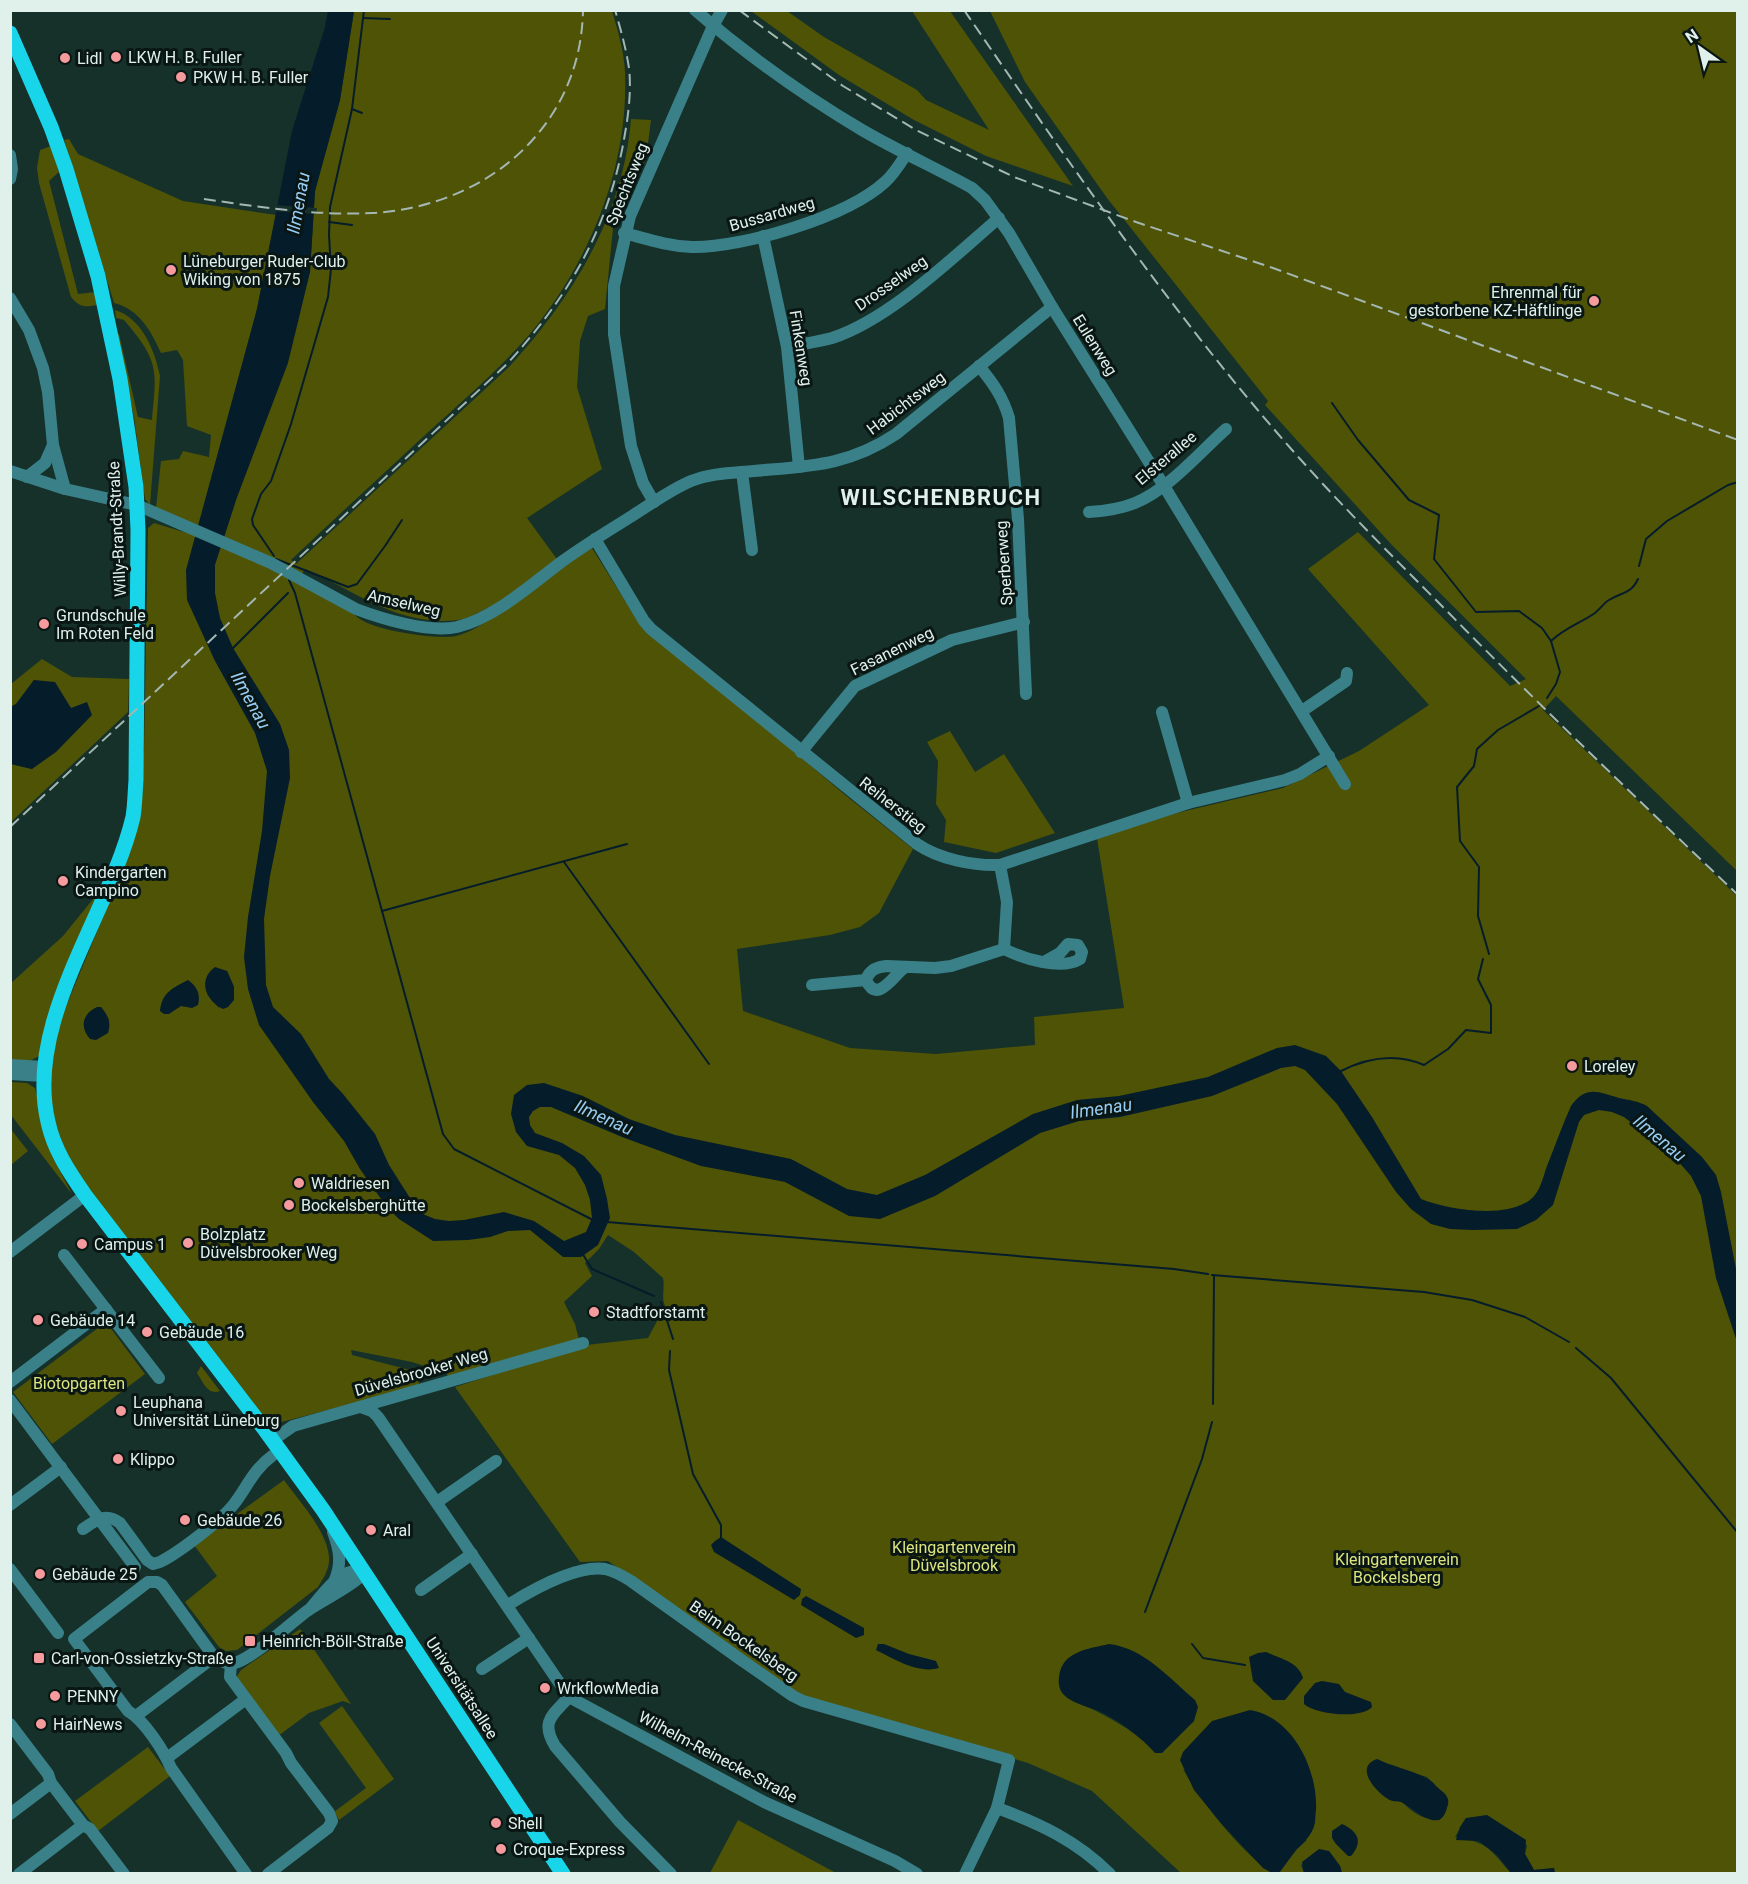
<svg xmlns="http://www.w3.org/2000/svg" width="1748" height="1884" viewBox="0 0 1748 1884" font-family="Roboto,sans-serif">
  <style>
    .green { fill: #4f5306; fill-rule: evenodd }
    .water { fill: #051c2a }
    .pier { fill: #15312a }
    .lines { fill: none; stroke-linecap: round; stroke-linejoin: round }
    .stream { stroke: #051c2a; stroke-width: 2 }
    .minor { stroke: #3a8089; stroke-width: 12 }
    .major { stroke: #18d5e9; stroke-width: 15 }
    .rail { stroke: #a4b7b2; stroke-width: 2; stroke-dasharray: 12 6; stroke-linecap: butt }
    .poi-dot { fill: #f59b9d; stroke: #0a1613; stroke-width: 2 }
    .labels { text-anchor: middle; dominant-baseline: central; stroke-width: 6; stroke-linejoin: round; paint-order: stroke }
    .poi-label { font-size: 16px; fill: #e0f0eb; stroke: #0a1613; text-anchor: start }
    .street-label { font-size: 16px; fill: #e0f0eb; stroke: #0a1613 }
    .park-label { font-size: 16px; fill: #dde57e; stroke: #0a1613 }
    .water-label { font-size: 18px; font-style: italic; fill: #97cdf3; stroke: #0a1613 }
    .district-label { font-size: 22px; font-weight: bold; letter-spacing: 1.5px; fill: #e0f0eb; stroke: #0a1613 }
  </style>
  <rect width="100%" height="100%" fill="#15312a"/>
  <!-- green -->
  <g class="green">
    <path d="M354 11H612C618 31 624 51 625 72 629 168 589 263 529 335 497 372 460 403 424 436 380 477 335 518 291 560L296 564 509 367C573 297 623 216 631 119L651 120 646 159 613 228 605 309 588 316 580 341 577 387 602 469 527 518 562 566 592 548 642 628 706 677 844 794 913 849 879 913 860 927 830 935 737 949 743 1011 850 1048 936 1054 1035 1045 1034 1017 1124 1008 1096 832 1283 788 1359 751 1429 705 1308 569 1358 532 1510 686 1526 679 1390 543 1265 405 1268 401 1107 198 1025 82 990 11H1737V871L1556 696 1543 710 1737 896V1873L1555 1874 1554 1868 1534 1870 1525 1854 1527 1846 1521 1838 1466 1818 1455 1837C1490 1843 1489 1849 1511 1873H1342L1340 1866 1329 1851 1301 1865 1304 1873H1276H1279L1297 1849 1307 1840 1183 1769C1200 1801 1243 1854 1272 1873H1181L1092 1791 1028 1763 799 1695 608 1561 580 1562 455 1387 586 1345 648 1338 665 1306C661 1297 665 1288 663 1278L634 1252 608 1235 599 1249 585 1263 592 1276 564 1302 575 1324 579 1340 448 1377 446 1373 412 1362 351 1350 352 1355 414 1371 420 1386 270 1425 76 1172 64 1149 55 1122 50 1093V1065L62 1016 128 857 144 750 148 528 154 523 197 536 224 537 310 272 315 191 340 100ZM305 569C356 591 398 627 458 620 468 619 479 612 488 608L490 619C480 626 468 633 456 636 436 640 367 630 355 615L297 582ZM227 971 234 987 219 1008 207 994ZM1071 1699 1194 1721 1156 1753C1133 1728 1101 1713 1071 1699ZM1377 1759 1396 1768 1427 1777 1442 1792 1440 1820C1404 1820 1391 1785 1377 1759Z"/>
    <path d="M751 11H787L824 37 917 90 926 100 989 130 912 11H950L1073 186 986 156 914 120 839 75Z"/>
    <path d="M69 139 78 154 183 201 276 215 257 309 199 526 156 508 161 461 179 459 183 451 209 457 211 435 187 426 183 360 177 350 161 353C151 331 139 309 114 303L64 140Z"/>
    <path d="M51 146 59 172 49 181 78 294 95 292 97 305C85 307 80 308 71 297L39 183 37 168 40 150Z"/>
    <path d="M115 310C142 318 155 351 160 376L150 505 145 499 134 417 116 333 119 334 138 417 152 420C157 369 159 361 124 320L116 318Z"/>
    <path d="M42 659 72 677 129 679 128 712 11 822V764L32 769 71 708 34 680 16 704 11 707V684Z"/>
    <path d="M950 731 975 772 1004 754 1055 833 996 853 944 842 946 820 936 804 938 761 927 742Z"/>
    <path d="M98 893 39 1056 26 1063 11 1062 10 984 63 936Z"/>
    <path d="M11 1082 27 1083 35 1088 51 1154 72 1194 11 1115Z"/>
    <path d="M10 1128 28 1151 11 1165H10Z"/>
    <path d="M106 1322 145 1374 52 1444 13 1392Z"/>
    <path d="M201 1366 220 1391C208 1396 203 1382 197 1373Z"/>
    <path d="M284 1480C299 1501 331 1535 329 1562 328 1571 323 1579 318 1587L237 1650 226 1651 219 1647 185 1602 217 1576 194 1545Z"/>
    <path d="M300 1629 351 1704 343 1701 309 1713 278 1736 239 1683 237 1676 241 1670Z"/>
    <path d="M342 1706 394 1779 339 1820 334 1812 366 1788 319 1723Z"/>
    <path d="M148 1747 170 1776 98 1831 75 1801Z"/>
    <path d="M738 1820 836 1873H710Z"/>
  </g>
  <!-- water -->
  <g class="water">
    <path d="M328 11H354L340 100 315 191 310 272 288 363 236 500 215 565V593L220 618 233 648 280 724 289 750 290 778 270 876 264 919 266 985 273 1007 301 1034 329 1079 343 1094 375 1134 389 1165 417 1209 425 1215 435 1219 449 1221 464 1220 504 1212 534 1221 564 1241 586 1232 592 1218 590 1200 585 1185 575 1168 559 1155 527 1146 516 1132 511 1114 514 1095 527 1085 544 1083 583 1096 629 1119 675 1135 791 1159 847 1189 877 1195 925 1175 1033 1114 1077 1100 1119 1096 1208 1077 1277 1048 1295 1045 1326 1056 1341 1071 1372 1117 1421 1199C1448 1210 1519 1222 1537 1192 1542 1184 1544 1174 1547 1166 1555 1146 1562 1126 1571 1106 1586 1085 1598 1092 1619 1098 1629 1100 1638 1101 1647 1106L1702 1157 1716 1175 1721 1192 1737 1274V1342L1716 1278 1701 1196 1691 1176 1670 1152 1624 1117 1612 1112 1599 1110 1584 1115 1579 1122 1553 1205 1536 1220 1517 1229 1473 1230 1450 1229 1431 1224 1411 1209 1396 1192 1337 1104 1305 1070 1295 1066 1281 1068 1212 1096 1120 1117 1079 1121 1040 1133 935 1196 880 1219 849 1216 785 1182 701 1166 622 1137 551 1107H540L533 1111 529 1117 530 1125 535 1133 562 1143 584 1156 601 1175 607 1199 610 1218 598 1245 581 1257H563L530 1230 508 1231 490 1237 468 1240 433 1241 399 1219 386 1206 360 1169 344 1141 313 1102 259 1025 248 989 244 957 248 917 262 831 267 771 255 733 215 661 187 600 186 570 257 309 292 131 325 27Z"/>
    <path d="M34 680 55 682 71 708 87 702 92 715 56 752 32 769 11 764 10 707 16 704Z"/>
    <path d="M215 967 227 971 234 987V1000L228 1007 223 1009C206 1001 197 980 215 967Z"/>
    <path d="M188 980C197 986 201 995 198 1005L192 1008 181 1006 169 1014H164L160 1011C162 992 173 988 188 980Z"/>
    <path d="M97 1007H101C109 1017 111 1022 108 1033L96 1040 90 1039C79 1027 83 1013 97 1007Z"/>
    <path d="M721 1537 801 1589 800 1595 794 1600 714 1552 711 1545 715 1541Z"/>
    <path d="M806 1596 864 1628V1635L856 1638 801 1605 802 1599Z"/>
    <path d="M878 1644H884L909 1654 936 1661 939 1668C918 1674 894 1659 876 1650Z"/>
    <path d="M1109 1644C1144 1648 1169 1678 1195 1700L1198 1707 1194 1721 1162 1753H1155C1142 1738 1122 1723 1105 1714 1092 1707 1073 1705 1063 1694 1059 1689 1058 1682 1059 1677 1062 1651 1088 1649 1109 1644Z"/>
    <path d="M1266 1652C1279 1658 1299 1662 1303 1678L1285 1700H1273L1253 1681 1249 1657 1258 1653Z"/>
    <path d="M1322 1681 1339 1684 1345 1692 1371 1702 1372 1707C1362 1719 1316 1715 1304 1704V1696L1315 1683Z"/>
    <path d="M1250 1710C1293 1717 1318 1770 1316 1810 1315 1816 1316 1823 1313 1829 1309 1838 1303 1843 1296 1850 1290 1857 1285 1865 1279 1873H1272L1263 1868 1221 1823 1194 1790 1180 1760 1183 1752 1212 1721Z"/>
    <path d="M1377 1759C1392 1767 1426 1773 1435 1785 1438 1789 1445 1792 1447 1797 1450 1802 1447 1807 1446 1811 1438 1834 1414 1808 1401 1802 1397 1801 1392 1802 1388 1799 1375 1791 1354 1767 1377 1759Z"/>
    <path d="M1487 1815 1526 1840 1525 1854 1534 1870 1554 1868 1555 1873H1511L1498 1856 1479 1841 1456 1840 1460 1827 1466 1818Z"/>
    <path d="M1342 1824C1357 1831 1364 1841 1351 1856H1348L1336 1844 1332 1838V1831Z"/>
    <path d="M1319 1849 1329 1851 1340 1866 1342 1873H1304L1302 1862Z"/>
  </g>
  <!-- pier -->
  <path class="pier" d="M274 205 317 208 316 214 273 211Z"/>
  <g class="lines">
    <!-- stream -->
    <g class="stream">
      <path d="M363 18 390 19"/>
      <path d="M352 109 362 113"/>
      <path d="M329 222 352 225"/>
      <path d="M1332 403 1358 440 1409 500 1439 515 1434 559 1476 612 1519 611 1542 628 1551 641 1560 672 1556 684 1547 698"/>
      <path d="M274 556 253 525 252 519 261 494 271 481 291 424 328 297 331 269 329 235 330 207 352 109 364 10"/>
      <path d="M276 559 348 587 357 584 385 546 402 520"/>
      <path d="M1639 566 1646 539 1667 521 1728 485 1738 482"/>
      <path d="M289 580 295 593 443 1134 454 1149 593 1220"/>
      <path d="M1551 641C1566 627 1579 624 1595 613 1600 609 1604 603 1609 600 1622 592 1631 594 1638 579"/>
      <path d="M233 648 288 593"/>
      <path d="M564 862 709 1064"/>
      <path d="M382 911 627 844"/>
      <path d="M1489 954 1478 916 1479 867 1460 841 1457 787 1474 766 1477 749 1498 730 1539 706"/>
      <path d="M1339 1072C1366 1058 1396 1053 1424 1065L1448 1049 1466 1030 1491 1033V1005L1478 979 1483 959"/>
      <path d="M607 1222 1174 1269 1208 1274"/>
      <path d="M582 1253 592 1269 654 1296"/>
      <path d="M1212 1275 1424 1292 1472 1300 1525 1317 1569 1342"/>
      <path d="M661 1302 673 1339"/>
      <path d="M1576 1348 1611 1378 1738 1533"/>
      <path d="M670 1351 669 1370 693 1474 721 1525V1537"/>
      <path d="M1213 1404 1214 1275"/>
      <path d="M1145 1612 1202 1459 1212 1422"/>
      <path d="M1192 1644 1203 1658 1245 1665"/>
    </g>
    <!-- minor -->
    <g class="minor">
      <path d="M695 10C747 55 803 95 862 130 898 151 936 168 972 188L985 200 1009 233 1052 307 1164 486 1345 784"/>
      <path d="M10 155 12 169 10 179"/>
      <path d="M624 233C647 239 668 246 692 247 742 248 847 217 885 182 894 174 900 164 907 153"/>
      <path d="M763 236 787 347 799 467"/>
      <path d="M10 298 29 330 43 368 48 392 53 445 65 489"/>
      <path d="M787 347C802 344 817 342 832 338 890 319 952 258 999 218"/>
      <path d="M979 366C993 383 1003 397 1009 418L1018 519 1026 694"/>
      <path d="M10 471 65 489 137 505 271 563 356 609C382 619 429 633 457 627 494 618 531 585 560 563 583 546 608 531 632 516 651 504 670 490 691 481 711 473 733 473 754 471 809 466 848 466 896 434L1052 307"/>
      <path d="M742 472 752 550"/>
      <path d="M27 477 45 463 53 445"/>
      <path d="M654 502 643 483 631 446 614 334V286L630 216 713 26 722 10"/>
      <path d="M1089 512C1105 511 1120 509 1135 503 1169 489 1199 453 1226 429"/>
      <path d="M595 539 644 621 651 629 917 844C939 859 973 866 1000 865L1188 803 1285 780 1300 774 1329 756"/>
      <path d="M1302 711 1346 681 1347 673"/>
      <path d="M1162 712 1188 803"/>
      <path d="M801 752 855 686 952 640 1024 622"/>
      <path d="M1004 949C1022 958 1061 971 1080 959L1082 952 1078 945 1068 944 1060 953 1044 962"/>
      <path d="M906 967C894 973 878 1006 866 980 870 969 877 967 887 966L935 968 951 966 1004 949 1007 902 1000 865"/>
      <path d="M812 985 866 980"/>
      <path d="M10 1065 44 1067"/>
      <path d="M10 1074 43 1076"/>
      <path d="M10 1252 85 1195"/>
      <path d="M64 1255 159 1378"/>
      <path d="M10 1382 106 1309"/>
      <path d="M10 1400 135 1567"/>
      <path d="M361 1407 372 1411 378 1417 569 1697 764 1802 895 1861 917 1874"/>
      <path d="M273 1440 293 1426 583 1343"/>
      <path d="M437 1502 496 1461"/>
      <path d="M10 1505 61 1467"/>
      <path d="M83 1529C96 1520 106 1512 120 1523L147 1560 153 1564 160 1562C178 1553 222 1520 234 1504 247 1487 254 1469 272 1456"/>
      <path d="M333 1532C340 1551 342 1564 334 1582"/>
      <path d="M10 1569 58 1633"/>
      <path d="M421 1590 472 1554"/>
      <path d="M508 1605C532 1590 575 1565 605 1569 614 1571 623 1576 631 1581L740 1659 793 1696 803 1701 1009 1760 997 1808 965 1874"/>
      <path d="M231 1664 230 1677 286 1753 291 1763 329 1813 332 1821 328 1828 268 1874"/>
      <path d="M482 1669 529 1638"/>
      <path d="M569 1697C553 1715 540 1721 555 1746L620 1822 671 1874"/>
      <path d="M136 1716 214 1657"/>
      <path d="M10 1724 48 1774 51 1783 83 1825 90 1829 124 1874"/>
      <path d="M167 1758 246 1699"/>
      <path d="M997 1808C1039 1823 1077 1841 1110 1874"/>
      <path d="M10 1814 51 1783"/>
      <path d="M19 1874 83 1825"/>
      <path d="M246 1874 171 1768C164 1751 144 1720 128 1711L74 1639 148 1582H157L162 1585 214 1657C221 1661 227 1665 235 1663 254 1657 290 1624 307 1611 326 1598 348 1589 365 1573 342 1563 323 1595 309 1610"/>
    </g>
    <!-- major -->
    <path class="major" d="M10 33 51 127 66 169 98 276 120 379 136 487 138 530 136 780C135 792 135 805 133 817 110 914 24 1020 48 1122 54 1150 69 1172 85 1195L265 1430 323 1510 563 1874"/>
    <!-- rail -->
    <g class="rail">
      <path d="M739 10 843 86 916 130 1014 177 1136 222 1273 268 1738 440"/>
      <path d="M964 10C1068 161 1172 314 1293 451 1339 503 1388 552 1437 601 1535 701 1636 798 1738 895"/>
      <path d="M204 199C258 207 318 216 372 213 485 207 581 128 583 10"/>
      <path d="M10 827 507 364C566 299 604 237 622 150 627 124 632 95 629 68 626 49 621 30 615 10"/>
    </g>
  </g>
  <!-- markers -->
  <g class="poi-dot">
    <circle cx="116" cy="57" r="6"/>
    <circle cx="65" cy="58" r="6"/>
    <circle cx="181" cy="77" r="6"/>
    <circle cx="171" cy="270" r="6"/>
    <circle cx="1594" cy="301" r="6"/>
    <circle cx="44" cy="624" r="6"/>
    <circle cx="63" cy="881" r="6"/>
    <circle cx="1572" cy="1066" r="6"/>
    <circle cx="299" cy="1183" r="6"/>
    <circle cx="289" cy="1205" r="6"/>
    <circle cx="188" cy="1243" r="6"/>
    <circle cx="82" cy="1244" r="6"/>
    <circle cx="594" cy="1312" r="6"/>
    <circle cx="38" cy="1320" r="6"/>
    <circle cx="147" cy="1332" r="6"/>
    <circle cx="121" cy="1411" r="6"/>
    <circle cx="118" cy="1459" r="6"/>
    <circle cx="185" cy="1520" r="6"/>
    <circle cx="371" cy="1530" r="6"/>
    <circle cx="40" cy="1574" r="6"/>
    <rect x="244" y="1635" width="12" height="12" rx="3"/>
    <rect x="33" y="1652" width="12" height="12" rx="3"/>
    <circle cx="545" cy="1688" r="6"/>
    <circle cx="55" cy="1696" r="6"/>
    <circle cx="41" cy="1724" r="6"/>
    <circle cx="496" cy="1823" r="6"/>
    <circle cx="501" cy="1849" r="6"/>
  </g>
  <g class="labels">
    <!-- poi labels -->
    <g class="poi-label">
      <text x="128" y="57">LKW H. B. Fuller</text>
      <text x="77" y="58">Lidl</text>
      <text x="193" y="77">PKW H. B. Fuller</text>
      <text x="183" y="261">Lüneburger Ruder-Club<tspan x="183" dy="18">Wiking von 1875</tspan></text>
      <text x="1582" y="292" text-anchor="end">Ehrenmal für<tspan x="1582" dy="18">gestorbene KZ-Häftlinge</tspan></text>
      <text x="56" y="615">Grundschule<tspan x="56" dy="18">Im Roten Feld</tspan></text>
      <text x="75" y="872">Kindergarten<tspan x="75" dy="18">Campino</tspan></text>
      <text x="1584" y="1066">Loreley</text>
      <text x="311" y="1183">Waldriesen</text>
      <text x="301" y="1205">Bockelsberghütte</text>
      <text x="200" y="1234">Bolzplatz<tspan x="200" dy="18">Düvelsbrooker Weg</tspan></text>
      <text x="94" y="1244">Campus 1</text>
      <text x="606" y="1312">Stadtforstamt</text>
      <text x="50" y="1320">Gebäude 14</text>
      <text x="159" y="1332">Gebäude 16</text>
      <text x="133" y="1402">Leuphana<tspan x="133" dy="18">Universität Lüneburg</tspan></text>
      <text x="130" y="1459">Klippo</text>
      <text x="197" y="1520">Gebäude 26</text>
      <text x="383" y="1530">Aral</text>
      <text x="52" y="1574">Gebäude 25</text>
      <text x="262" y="1641">Heinrich-Böll-Straße</text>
      <text x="51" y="1658">Carl-von-Ossietzky-Straße</text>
      <text x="557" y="1688">WrkflowMedia</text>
      <text x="67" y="1696">PENNY</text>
      <text x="53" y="1724">HairNews</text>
      <text x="508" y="1823">Shell</text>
      <text x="513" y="1849">Croque-Express</text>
    </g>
    <!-- street labels -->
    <g class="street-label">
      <text transform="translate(627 184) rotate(-68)">Spechtsweg</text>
      <text transform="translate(772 214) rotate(-16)">Bussardweg</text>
      <text transform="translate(891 283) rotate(-35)">Drosselweg</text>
      <text transform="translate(1095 345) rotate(58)">Eulenweg</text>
      <text transform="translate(801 348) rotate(81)">Finkenweg</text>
      <text transform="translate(906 403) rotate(-37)">Habichtsweg</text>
      <text transform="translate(1166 458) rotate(-40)">Elsterallee</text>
      <text transform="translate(117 529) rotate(-93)">Willy-Brandt-Straße</text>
      <text transform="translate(1004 563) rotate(-94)">Sperberweg</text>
      <text transform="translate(404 603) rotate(13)">Amselweg</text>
      <text transform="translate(892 651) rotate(-26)">Fasanenweg</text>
      <text transform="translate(893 805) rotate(38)">Reiherstieg</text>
      <text transform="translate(421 1372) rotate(-16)">Düvelsbrooker Weg</text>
      <text transform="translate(744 1641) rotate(35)">Beim Bockelsberg</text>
      <text transform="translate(462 1688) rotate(57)">Universitätsallee</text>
      <text transform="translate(718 1757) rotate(28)">Wilhelm-Reinecke-Straße</text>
    </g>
    <!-- park labels -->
    <g class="park-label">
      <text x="79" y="1383">Biotopgarten</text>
      <text x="954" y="1547">Kleingartenverein<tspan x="954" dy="18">Düvelsbrook</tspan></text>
      <text x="1397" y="1559">Kleingartenverein<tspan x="1397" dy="18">Bockelsberg</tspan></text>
    </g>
    <!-- water labels -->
    <g class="water-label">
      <text transform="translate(298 203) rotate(-80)">Ilmenau</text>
      <text transform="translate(251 700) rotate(61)">Ilmenau</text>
      <text transform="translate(1101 1108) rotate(-8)">Ilmenau</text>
      <text transform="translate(604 1117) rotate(24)">Ilmenau</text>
      <text transform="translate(1660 1138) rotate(40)">Ilmenau</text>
    </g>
    <!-- district labels -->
    <g class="district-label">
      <text x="941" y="497">WILSCHENBRUCH</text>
    </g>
  </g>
  <!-- border -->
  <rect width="1748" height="1884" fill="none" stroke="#e0f0eb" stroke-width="24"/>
  <!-- north arrow -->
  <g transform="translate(1700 48) rotate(326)" stroke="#0a1613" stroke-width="4.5" paint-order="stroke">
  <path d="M0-4.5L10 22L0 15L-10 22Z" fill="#e0f0eb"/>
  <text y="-9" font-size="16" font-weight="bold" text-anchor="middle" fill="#e0f0eb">N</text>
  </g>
</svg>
